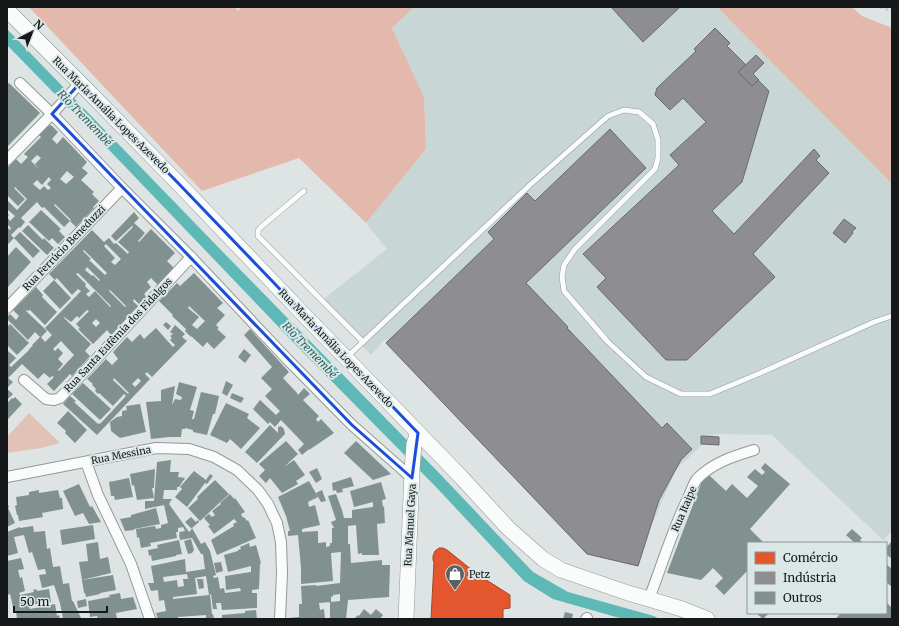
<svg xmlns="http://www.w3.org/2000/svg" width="899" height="626" viewBox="0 0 899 626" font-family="Merriweather,serif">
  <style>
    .built { fill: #c8d6d5 }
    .green { fill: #e2c1b7 }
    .forest { fill: #e4b9ad }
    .water { fill: #5eb9b6 }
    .shops { fill: #e4572e; stroke: #a64428 }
    .industry { fill: #8d8d92; stroke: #696a6e }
    .building { fill: #81918f; fill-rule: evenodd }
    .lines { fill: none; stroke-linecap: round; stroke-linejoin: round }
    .lane-casing { stroke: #949999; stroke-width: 6 }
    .street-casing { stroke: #949999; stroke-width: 12 }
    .secondary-casing { stroke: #949999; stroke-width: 16 }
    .path { stroke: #bfc2c2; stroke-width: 2; stroke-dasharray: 3 3; stroke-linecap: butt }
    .lane { stroke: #fafbfb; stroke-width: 5 }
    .street { stroke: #fafbfb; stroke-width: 10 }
    .secondary { stroke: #fafbfb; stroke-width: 15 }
    .marked { fill: none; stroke: #1d4ed8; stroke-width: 3; stroke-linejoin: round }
    .labels { text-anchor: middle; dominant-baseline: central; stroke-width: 4; stroke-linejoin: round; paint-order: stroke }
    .street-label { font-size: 10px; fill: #151919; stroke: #dae7e6 }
    .poi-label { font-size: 10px; fill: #151919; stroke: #dae7e6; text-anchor: start }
    .water-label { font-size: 11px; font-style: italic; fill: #2b5d5b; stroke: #dae7e6 }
  </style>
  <rect width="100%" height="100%" fill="#dde4e3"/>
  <!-- built -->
  <path class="built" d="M414 7H717L892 184V531L883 540 772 435 714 434 676 469 637 559 579 546 385 339 371 355 320 302 387 249 366 223 426 149 424 97 392 28Z"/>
  <!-- green -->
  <path class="green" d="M29 413 60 443 41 448 7 453V437Z"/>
  <!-- forest -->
  <g class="forest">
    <path d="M29 7H234L239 11 240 7H414L392 28 424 97 426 149 366 223 299 158 202 191Z"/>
    <path d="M717 7H852L862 16 892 28V184Z"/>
  </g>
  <!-- water -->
  <path class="water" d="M7 29 218 247 442 476 533 572 568 592 654 616 659 619H623L553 599 524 581 436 487 295 344 90 130 7 45Z"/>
  <!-- shops -->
  <path class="shops" d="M439 548H443L447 550 477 574 510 595V608L503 609V619H431L434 562 433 560V556L435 551Z"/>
  <!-- industry -->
  <g class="industry">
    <path d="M611 7H680L643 42Z"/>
    <path d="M715 28 730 43 727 46 746 65 738 72 752 86 758 80 769 91 742 182 712 211 734 234 814 149 820 156 816 160 829 173 753 254 775 277 687 360H666L597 287 606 278 583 254 679 165 670 155 706 122 683 98 670 110 655 95 657 88 696 51 694 49Z"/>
    <path d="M756 55 764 63 753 74 759 80 752 86 738 72Z"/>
    <path d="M610 129 646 168 526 283 568 327 567 328 662 428 667 423 692 449 681 460 659 500 638 566 587 554 386 343 494 239 488 232 527 193 535 201Z"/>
    <path d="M844 219 856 228 852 232 853 233 845 243 833 233Z"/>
    <path d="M701 436 719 437V445L701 444Z"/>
  </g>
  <!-- building -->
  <g class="building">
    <path d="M9 83 40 113 7 147V121L8 120 7 119V85Z"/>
    <path d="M50 125 52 126 58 132 52 139 57 144 63 137 87 162 82 168 88 173 81 180 94 192 92 194 99 201 93 207 94 208 76 227 70 221 71 220 55 204 54 205 70 221 64 227 44 207 42 208 37 202 21 218 25 222 20 228 19 227 11 235 14 238 7 245V227L10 230 11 228 7 224V213L9 215 7 217 10 221 15 216 7 209V200L17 210 27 199 15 187 14 188 25 199 18 206 7 195V168L16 159 21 164 28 157 24 154 41 137 39 135 48 126ZM37 155 41 158 35 164 39 169 31 161ZM67 171 74 177 66 184 60 179ZM49 177 51 180 47 184 51 188 48 190 44 186 40 190 33 184 37 180 42 185Z"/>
    <path d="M41 210 61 229 59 231 65 237 58 244 52 238 49 241 29 222Z"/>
    <path d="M134 212 139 218 134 223 145 233 138 241 139 242 151 229 175 253 167 261 174 268 158 285 151 278 147 282 151 287 144 294 147 297 140 305 134 299 133 301 138 306 125 320 111 335 107 330 93 344 78 329 80 328 76 324 89 311 87 310 79 318 77 316 71 322 64 317V318L91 344 85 351 90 356 72 376 70 374 54 391 47 384 54 377 52 376 50 378 44 373 38 379 22 364 8 378 13 382 7 388V350L16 358 9 365 11 367 27 352 33 345H32L40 337 35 332 28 340 7 319V317L10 314 16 320 19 316 13 310 36 287 43 295 42 297 57 312 45 325 30 310 28 311 27 310 26 311 47 331 41 337 45 342 52 335 45 328 81 291 78 289 72 295 57 278 55 280 49 274 92 230 104 242 109 238 114 244 116 243 128 254 129 252 118 242 133 227 132 226 116 241 111 236ZM106 244 121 259 115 265 111 262 115 258 104 246ZM84 250 107 273 105 275 89 260 91 259 83 251ZM87 267 100 280 99 281 93 275 92 276 85 270ZM78 273 111 306 110 307 95 291 89 297 86 294 90 291 85 286 86 284 76 274ZM110 290 126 306 125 307 109 291ZM96 319 100 323 96 327 92 323ZM61 341 74 355 59 371 58 370 63 364 58 359 63 353 58 348 55 351 53 349Z"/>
    <path d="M28 225 43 240 44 238 54 248 47 255 22 231Z"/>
    <path d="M20 232 40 251 33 258 14 238Z"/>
    <path d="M16 247 31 262 7 288V257Z"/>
    <path d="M194 273 223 303 217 308 225 315 216 325 219 328 217 329 226 337 214 349 207 342 203 347 191 336V337L185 331 186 329 172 316 173 315 159 301 177 283 180 286ZM189 306 205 321 197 329 192 325 199 317 188 308Z"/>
    <path d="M54 280 71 298 60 309 43 291Z"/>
    <path d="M166 322 171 326 168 330 163 325Z"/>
    <path d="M10 324 29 343 17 355 7 345V327Z"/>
    <path d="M175 325 185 334 182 337 187 341 152 377 147 372 145 374 150 379 97 435 63 404 70 396 76 401 74 402 98 424 99 423 100 424 126 396 124 394 113 406 99 393 98 394 95 391 96 389 92 385 93 384 87 379 106 359 112 365 118 359 113 352 127 337 132 342 140 334 144 339 156 328 173 347 175 345 170 340 172 338 170 336 173 334 170 332ZM114 378 129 393 128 394 113 380ZM138 378 141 381 135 387 132 384Z"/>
    <path d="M250 329 289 372 283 378 297 393 298 395 304 388 310 394 303 400 319 416 316 419 318 422 321 419 334 433 309 450V449L302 455 298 450 304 444 281 420 275 427 270 422 268 424 253 409 260 400 276 415 280 411 265 396 272 389 261 378 272 367 244 335Z"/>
    <path d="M244 349 251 355 245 363 238 357Z"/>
    <path d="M226 381 233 385 227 396 222 393Z"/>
    <path d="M179 382 197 387 190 410 194 411 192 419H194L201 392 219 396 215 414H213L207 435 193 432V430L185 428V429H182L181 437H169L151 439 146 402 161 401V390L175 386 172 405 175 399 181 400 182 397 176 394Z"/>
    <path d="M83 383 111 409 100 420 72 394Z"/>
    <path d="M7 389 13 394 7 400Z"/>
    <path d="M232 393 244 398 241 403 230 398Z"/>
    <path d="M15 397 22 404 7 420V405L8 404 7 403 12 398 13 399Z"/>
    <path d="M226 403 249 414 247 418 260 428 241 449 230 439 227 443 210 435Z"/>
    <path d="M140 404 146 432 120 438 111 431 110 422 117 417 122 416V411L127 410 126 406Z"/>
    <path d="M68 411 87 430 75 443 65 433 66 431 57 423Z"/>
    <path d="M270 425 278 433V427L281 426 284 429 285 434 283 436 257 463 245 452Z"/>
    <path d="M286 441 298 454 284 467 294 460 305 475 296 481 298 484 282 493 270 478 266 483 259 476 265 470 259 464Z"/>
    <path d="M356 441 391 474 373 480 344 453Z"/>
    <path d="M171 460 170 472H179L178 477 185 478 179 487H177V490H164L163 499H172L169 504 189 532 192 529 185 522 191 517 196 522 198 520 199 522 192 528 201 544 205 542 210 551 216 575 213 576 214 578 218 577 220 589 224 588 225 593 241 591 240 588 226 590 225 576 251 572V566L228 572 224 555 238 551V550L241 549 240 547 249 543 250 547 256 545 261 563 260 564 259 589 252 590V593H257V608L222 610 221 603H216L217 609H213L211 594 210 595 212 614H213L214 619H206V615L178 617V619H170L169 618 158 619 156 613 166 611 164 600 159 601 158 590 151 591 148 583H154L151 566 185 559 186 572 205 569 203 554H201L192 538 180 540 179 534H180L179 532 185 531 183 527 178 528V532H176L177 538 150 543 151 546 141 548 139 537 137 538 136 529 155 526 156 529 161 528V525L168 523 164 505 145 509V501H154L157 462ZM187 574 188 579H183L184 586 178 587 177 580 164 582 163 577ZM206 576 209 595 173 599V597L197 594 195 578Z"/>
    <path d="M765 463 790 484 750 529 764 543H748V570L724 595 715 586 723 578 713 568 701 580 667 573 702 481 709 475 726 491 732 484 747 498 758 486 747 477 755 469 762 475 765 472 761 468Z"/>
    <path d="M317 468 322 479 316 483 309 472Z"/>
    <path d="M155 469 154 488H152L154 498 137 500 134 485 132 486 130 474Z"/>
    <path d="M194 471 206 480 210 474 213 476 207 484 205 483 187 507 175 497 182 489 180 487Z"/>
    <path d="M351 477 354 486 342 489 343 492 337 493 336 490 333 491 332 483Z"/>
    <path d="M129 478 133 497 115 500 114 496H111L109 482Z"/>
    <path d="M215 480 229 494 200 521 188 508 198 499 197 497Z"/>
    <path d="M309 481 318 497 308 502 309 507 315 505 320 525 302 529V532L318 531V543L326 542V547L330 546V543H332V528H334L331 522 336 520 328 496 336 494 342 510 344 518H352V510L373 507V502L354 507 350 491 381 482 386 499 382 500 383 507 384 506 385 523 377 524 379 555H362V553L358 554 356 525 348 526V544H350L351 563 382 560V565H390L389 597 348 600 346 619H330V602L340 601V594L333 595V596L331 597V602L319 603 320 610 324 609 325 619H289V618L299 617V604H302L301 586 316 585V586L340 583 341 552 331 553 333 581 301 584V568L298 535 288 536V531H290L286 516 278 497Z"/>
    <path d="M79 484 90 507 92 506 101 522 89 524 83 513 75 516 63 491Z"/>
    <path d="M39 490V493L58 490 60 498H62L63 509 42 513 43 517 19 521 18 515H17L15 506 17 505 16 497 29 495V492Z"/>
    <path d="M322 490 326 501 321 502 316 493Z"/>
    <path d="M230 494 234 499 235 498 245 512 241 514 243 518 244 517 247 521 248 520 256 538 217 555 211 540 234 526 233 524 237 522 234 519 214 534 208 526 210 525 204 518 209 514 212 517 215 515 212 511 221 504 220 503Z"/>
    <path d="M7 502 9 507 8 508 15 523 7 527Z"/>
    <path d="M156 508 160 524 134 529V530L125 531 120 519 131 517V515Z"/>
    <path d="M93 525 95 539 62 545 60 530Z"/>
    <path d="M33 526 34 532 45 531 47 549 50 548 53 567 60 566 63 584 69 583 72 601H73L81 618 63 619 60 603 54 585 42 588 39 575 46 574 45 569 38 570 32 552 29 553 24 535 14 537 18 553 7 556V532L20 527V528Z"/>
    <path d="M852 529 862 538 860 540 863 543H855L846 535Z"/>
    <path d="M191 539 194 550 192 553 188 554 184 541Z"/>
    <path d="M179 540 182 554 176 555V556L152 561 151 555 149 556 148 550 158 548 157 545Z"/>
    <path d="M98 542 100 559 108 557 111 573 82 580 79 562 88 561 86 544Z"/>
    <path d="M891 542 892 543V559L886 554V548Z"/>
    <path d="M21 558 24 569 18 570 20 578 22 577 25 591 19 593 20 595 34 592 33 590 36 589 37 591 49 589 51 602 37 605V604L29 605 30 609 55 604 57 616 59 615 60 619H17L16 611H14L10 594 7 595V561Z"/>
    <path d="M221 562 223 571 216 573 214 563Z"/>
    <path d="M886 564 892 569V587L886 582Z"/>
    <path d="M113 575 116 590 100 593V594L86 597 85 593H84L82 580Z"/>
    <path d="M197 579H203L204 588 199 589Z"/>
    <path d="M120 593 121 599 133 597 137 609 116 613 117 619H98L97 616 90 617 88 601 110 597 109 595Z"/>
    <path d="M86 599 87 606 78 608 77 601Z"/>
    <path d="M886 602 892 608V619H835L841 613H886Z"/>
    <path d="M364 609 371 615 376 609 383 615 380 619H354L358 615 359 616Z"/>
    <path d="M256 610 257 619H222V615L245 613V611Z"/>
    <path d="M565 612 573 614 572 619H563Z"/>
    <path d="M756 613H769L763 619Z"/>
  </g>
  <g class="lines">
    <defs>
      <g id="lane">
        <path d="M304 191 261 227 258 231V236L363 342"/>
        <path d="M348 356 531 184 608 116 624 110 639 112 653 124 658 140V158L655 169 575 249 564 265 562 277 564 291 608 342 646 377 681 394H710L758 374 874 322 892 316"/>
      </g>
      <g id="street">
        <path d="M20 83 52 114 122 188 191 257 287 359 352 425 412 478"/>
        <path d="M7 160 52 114 80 83"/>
        <path d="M7 308 122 188"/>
        <path d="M24 380 46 399 54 400 60 398 191 257"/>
        <path d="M86 462 98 495 131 564 150 619"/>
        <path d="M7 477 156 448 189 449 214 457 237 470 258 490 268 504 277 523 281 542 282 573 280 619"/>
        <path d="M649 599C662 565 672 531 688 498 691 492 693 484 697 479 712 463 734 456 754 450"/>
        <path d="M586 619 587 618"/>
      </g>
      <g id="secondary">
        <path d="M7 10 88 91 179 184 307 318 346 358 462 478 508 528 543 559 561 570 628 593 649 599 682 609 707 619"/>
        <path d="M406 619 412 471 414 444 418 433"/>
      </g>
    </defs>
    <!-- lane casing -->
    <use href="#lane" class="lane-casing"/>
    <!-- street casing -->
    <use href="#street" class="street-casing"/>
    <!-- secondary casing -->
    <use href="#secondary" class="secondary-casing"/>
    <!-- path -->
    <path class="path" d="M880 7 892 11"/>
    <!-- lane -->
    <use href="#lane" class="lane"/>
    <!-- street -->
    <use href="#street" class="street"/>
    <!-- secondary -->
    <use href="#secondary" class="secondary"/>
  </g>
  <!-- marked area -->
  <path class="marked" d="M80 83 179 184 418 433 412 478 352 425 52 114Z"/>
  <!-- icons -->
  <defs>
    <symbol id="shop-pin" viewBox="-11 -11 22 30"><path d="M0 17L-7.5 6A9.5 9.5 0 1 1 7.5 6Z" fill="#5b6060" stroke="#dae7e6"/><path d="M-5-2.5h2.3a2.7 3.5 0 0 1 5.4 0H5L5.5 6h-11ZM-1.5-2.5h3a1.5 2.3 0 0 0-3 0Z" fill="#fff"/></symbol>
  </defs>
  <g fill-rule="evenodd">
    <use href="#shop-pin" x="444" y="563" width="22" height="30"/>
  </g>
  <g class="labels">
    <!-- street labels -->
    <g class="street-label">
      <text transform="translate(111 115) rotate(45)">Rua Maria Amália Lopes Azevedo</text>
      <text transform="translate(64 248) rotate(-46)">Rua Ferrúcio Beneduzzi</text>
      <text transform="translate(118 335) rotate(-47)">Rua Santa Eufêmia dos Fidalgos</text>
      <text transform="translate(336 348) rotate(46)">Rua Maria Amália Lopes Azevedo</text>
      <text transform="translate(121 455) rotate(-11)">Rua Messina</text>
      <text transform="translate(684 509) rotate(-67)">Rua Itaipe</text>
      <text transform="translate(410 525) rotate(-87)">Rua Manuel Gaya</text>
    </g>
    <!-- poi labels -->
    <g class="poi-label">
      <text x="469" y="574">Petz</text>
    </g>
    <!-- water labels -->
    <g class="water-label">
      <text transform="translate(85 118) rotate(46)">Rio Tremembé</text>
      <text transform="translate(310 350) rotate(46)">Rio Tremembé</text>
    </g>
  </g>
  <!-- border -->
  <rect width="899" height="626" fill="none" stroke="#151919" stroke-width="16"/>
  <!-- legend -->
  <rect x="747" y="542" width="140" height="72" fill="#dae7e6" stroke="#8b9594"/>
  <rect x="755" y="552" width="20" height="12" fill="#e4572e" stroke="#8b9594"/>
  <text x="783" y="562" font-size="12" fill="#151919">Comércio</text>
  <rect x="755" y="572" width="20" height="12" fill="#8d8d92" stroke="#8b9594"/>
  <text x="783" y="582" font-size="12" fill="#151919">Indústria</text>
  <rect x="755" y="592" width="20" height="12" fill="#81918f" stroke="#8b9594"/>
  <text x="783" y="602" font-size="12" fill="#151919">Outros</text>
  <!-- north arrow -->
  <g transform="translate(32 32) rotate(42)" stroke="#dae7e6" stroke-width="3" paint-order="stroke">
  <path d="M0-3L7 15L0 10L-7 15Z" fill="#151919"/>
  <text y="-6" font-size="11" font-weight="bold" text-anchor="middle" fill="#151919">N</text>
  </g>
  <!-- scale -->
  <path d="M14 606v6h93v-6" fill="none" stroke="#151919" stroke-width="2"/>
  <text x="20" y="606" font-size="12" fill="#151919" stroke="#dae7e6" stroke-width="3" paint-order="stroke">50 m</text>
</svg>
